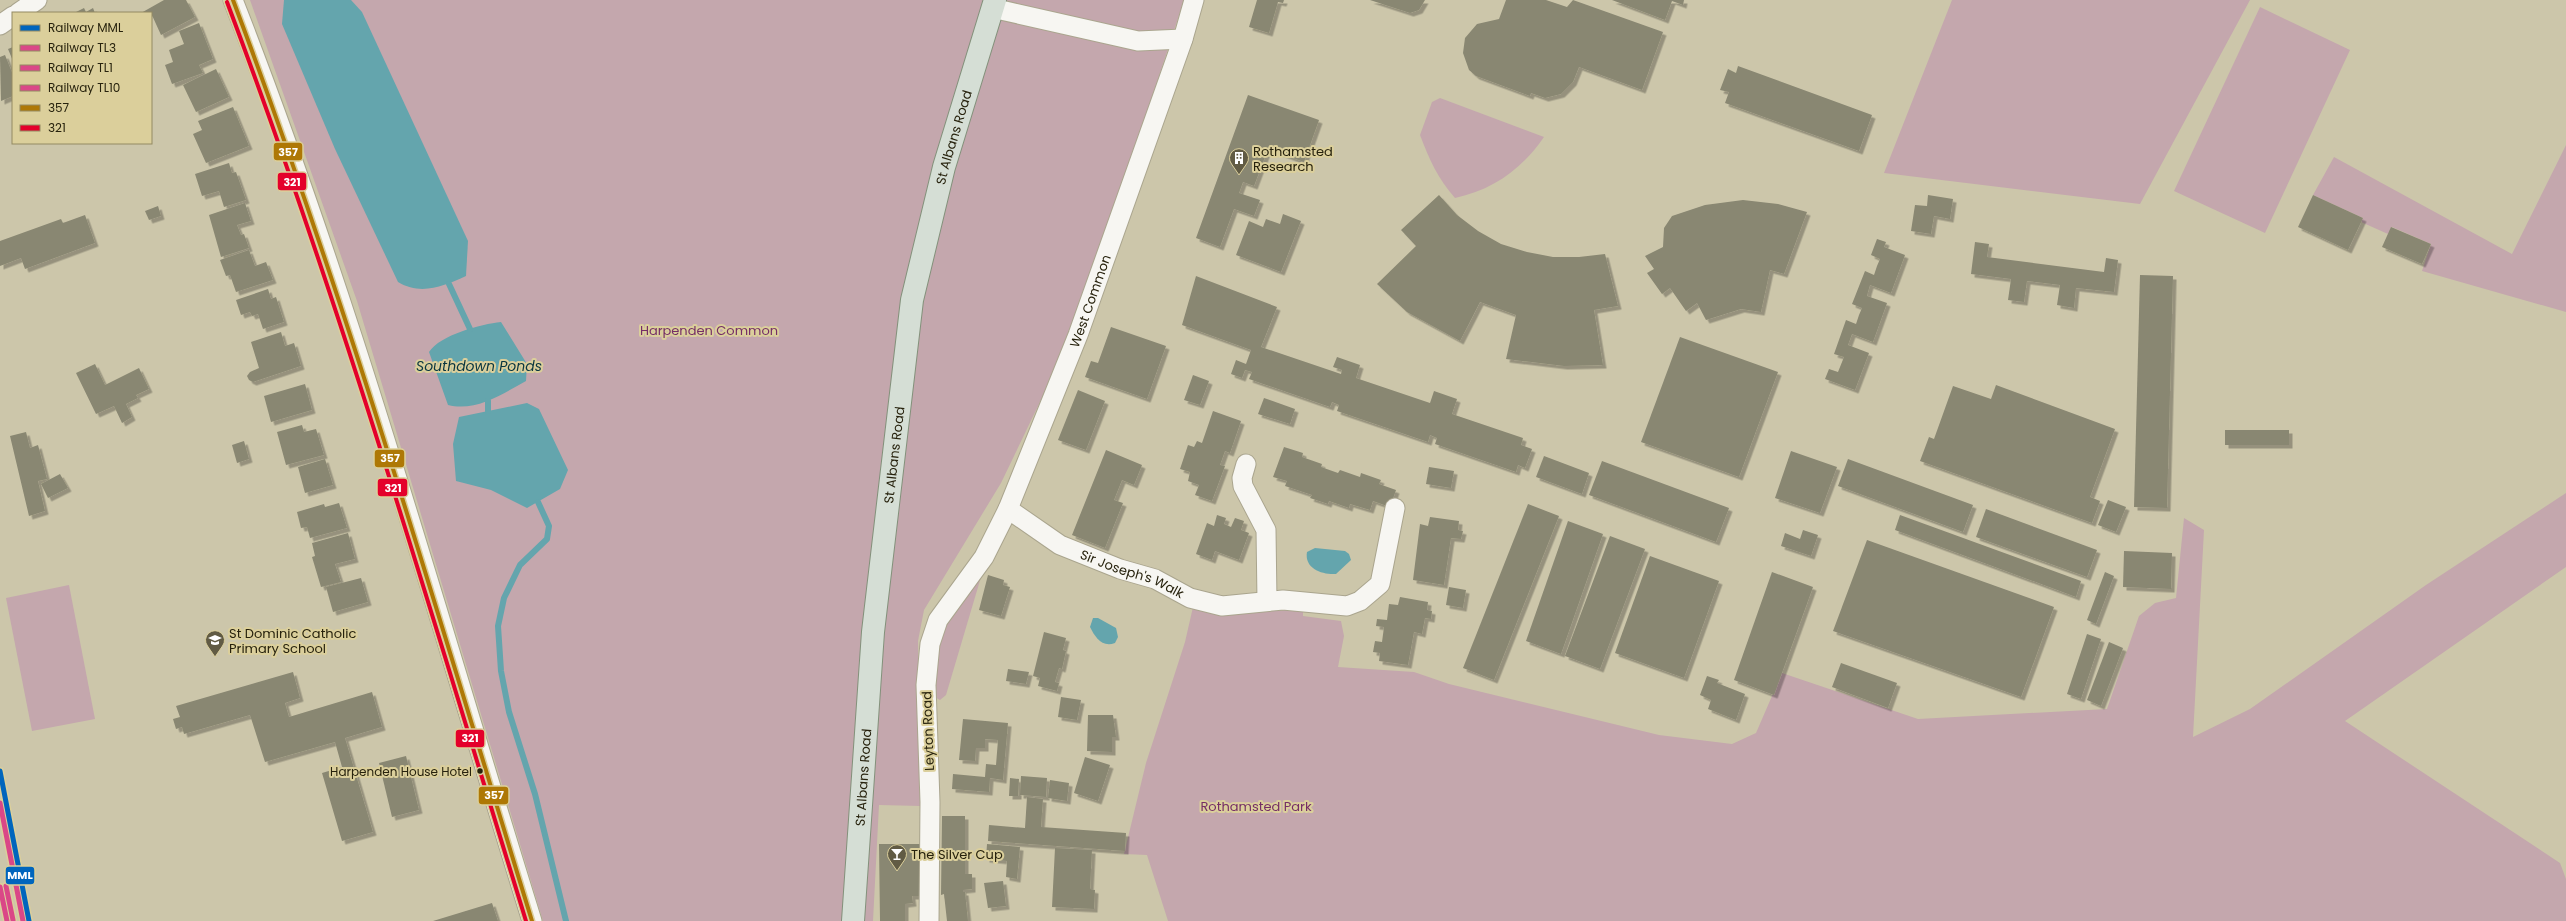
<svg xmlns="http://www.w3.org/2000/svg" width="2566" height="921" viewBox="0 0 2566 921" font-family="Poppins,sans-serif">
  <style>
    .green { fill: #c4a7ad }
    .water { fill: #64a5ad }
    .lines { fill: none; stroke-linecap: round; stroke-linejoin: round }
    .stream { stroke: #64a5ad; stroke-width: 6 }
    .building { fill: #898772; filter: url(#shadow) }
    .minor-casing { stroke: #aaa58e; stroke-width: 21 }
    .major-casing { stroke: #83917b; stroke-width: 24 }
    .minor { stroke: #f7f6f2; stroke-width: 19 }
    .major { stroke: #d5ded5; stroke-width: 22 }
    .bus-1-casing { stroke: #dbcf9b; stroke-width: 7 }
    .bus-2-casing { stroke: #dbcf9b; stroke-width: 7 }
    .bus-1 { stroke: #ae7805; stroke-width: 4 }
    .bus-2 { stroke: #e4002b; stroke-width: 4 }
    .rail-1-casing { stroke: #dbcf9b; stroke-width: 8 }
    .rail-2-casing { stroke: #dbcf9b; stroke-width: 8 }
    .rail-3-casing { stroke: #dbcf9b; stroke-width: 8 }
    .rail-4-casing { stroke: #dbcf9b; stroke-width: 8 }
    .rail-1 { stroke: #0065bd; stroke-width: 5 }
    .rail-2 { stroke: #da4787; stroke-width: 5 }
    .rail-3 { stroke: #da4787; stroke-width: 5 }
    .rail-4 { stroke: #da4787; stroke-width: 5 }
    .bus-dot { fill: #27220d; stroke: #dbcf9b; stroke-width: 1.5 }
    .labels { text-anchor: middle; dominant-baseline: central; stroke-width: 4; stroke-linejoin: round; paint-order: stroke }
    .bus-label { font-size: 12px; fill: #27220d; stroke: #dbcf9b; text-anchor: end }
    .street-label { font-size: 13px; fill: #27220d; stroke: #dbcf9b }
    .poi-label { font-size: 13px; fill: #27220d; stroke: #dbcf9b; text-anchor: start }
    .park-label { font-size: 13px; fill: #752e66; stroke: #dbcf9b }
    .water-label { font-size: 14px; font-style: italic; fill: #093640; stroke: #dbcf9b }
    .line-badge { stroke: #dbcf9b; stroke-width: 1.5 }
    .badge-label { font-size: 11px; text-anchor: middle; font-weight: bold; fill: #fff }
  </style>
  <defs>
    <filter id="shadow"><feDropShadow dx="3.5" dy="3.5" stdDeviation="0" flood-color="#0004"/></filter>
  </defs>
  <rect width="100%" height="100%" fill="#ccc6aa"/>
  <!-- green -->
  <g class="green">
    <path d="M250 0H1184L1078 323 1001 483 924 610 918 641 921 806 879 805 873 921H543L357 301Z"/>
    <path d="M1952 0H2250L2140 204 1884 173Z"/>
    <path d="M2260 7 2350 50 2265 233 2174 191Z"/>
    <path d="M1440 98 1544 137C1522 169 1493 190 1455 198 1438 179 1429 159 1420 135L1432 102Z"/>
    <path d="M2566 145V312L2422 271 2431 244 2392 227 2388 234 2361 222 2363 218 2313 195 2334 157 2512 254Z"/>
    <path d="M2566 493V567L2345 721 2560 863 2566 879V921H1168L1147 855 1124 854 1146 763 1185 642 1193 607C1228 622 1266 608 1303 610V616L1341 621 1344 636 1338 667 1414 672 1449 684 1659 735 1732 744 1756 733 1782 673 1918 719 2107 709 2139 616 2155 603 2176 598 2184 518 2204 530 2193 737 2250 709 2426 585Z"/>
    <path d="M981 577 946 695 940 700 933 696 932 677 943 627Z"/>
    <path d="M69 585 95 719 32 731 6 598Z"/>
  </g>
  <!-- water -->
  <g class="water">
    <path d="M284 0H351L362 12 468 241 466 276C444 286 421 296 398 282L335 149 282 24Z"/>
    <path d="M501 322 527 364 526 381C502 394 476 412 448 405L429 352C440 335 481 324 501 322Z"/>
    <path d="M527 403 539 409 568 470 560 489 527 508 491 490 456 481 453 444 459 417Z"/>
    <path d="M1315 548 1345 551 1349 554 1351 560 1336 574C1323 575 1304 569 1307 552Z"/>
    <path d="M1093 618H1098L1116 628 1118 637 1115 643C1102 648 1095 637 1090 627Z"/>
  </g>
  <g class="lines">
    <!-- stream -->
    <g class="stream">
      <path d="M449 284 470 329"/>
      <path d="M488 411V401"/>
      <path d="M538 502 549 526 547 539 520 565 504 598 498 626 501 671 509 712 535 794 566 921"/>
    </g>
  </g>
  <!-- building -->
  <g class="building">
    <path d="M164 0H186L195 17 161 35 151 13H141Z"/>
    <path d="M1257 0H1284L1283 3 1278 2 1269 33 1249 27Z"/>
    <path d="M1370 0H1425L1419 10 1410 13Z"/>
    <path d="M1506 0H1546L1567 7 1573 0 1663 32 1642 90 1579 67 1573 82 1561 94 1545 98 1531 93 1530 96 1476 76 1469 70 1463 53 1465 38 1477 24 1499 19Z"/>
    <path d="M1612 0H1684L1683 5 1672 1 1665 20Z"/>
    <path d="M84 8 86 12 93 8 95 13H74Z"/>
    <path d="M199 23 213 59 199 65 203 73 172 84 165 65 173 62 169 50 184 44 179 31Z"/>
    <path d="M13 47V61L8 49Z"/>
    <path d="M5 55 13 75V96L1 101 0 57Z"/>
    <path d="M1738 66 1872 115 1859 151 1725 103 1729 92 1720 90 1728 69 1736 73Z"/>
    <path d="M216 69 229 97 196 112 183 85Z"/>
    <path d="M1248 95 1319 120 1304 162 1268 149 1254 186 1243 182 1239 193 1260 200 1254 216 1234 209 1220 247 1196 238Z"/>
    <path d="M233 107 249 146 206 163 193 134 202 130 198 121Z"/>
    <path d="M229 163 232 173 236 172 246 200 224 207 219 191 202 196 195 174Z"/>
    <path d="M1439 195 1457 215 1478 231 1501 244 1527 252 1553 257H1579L1605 254 1618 306 1594 310 1603 365 1564 366 1506 359 1516 315 1480 302 1460 341 1407 312 1377 284 1416 246 1401 230Z"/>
    <path d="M1928 195 1953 199 1950 219 1934 216 1931 234 1911 231 1915 205 1927 206Z"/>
    <path d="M2313 195 2363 218 2348 250 2298 227Z"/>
    <path d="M1743 200 1778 204 1807 212 1784 274 1770 270 1761 312 1741 309 1706 320 1697 303 1686 311 1670 288 1662 294 1647 273 1654 269 1645 256 1663 247 1664 228 1672 216 1705 205Z"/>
    <path d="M245 203 251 221 237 225 241 235 244 234 249 248 221 257 209 215Z"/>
    <path d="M158 206 161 216 149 220 145 211Z"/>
    <path d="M1283 214 1301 221 1281 272 1236 255 1249 221 1263 227 1266 219 1280 224Z"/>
    <path d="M85 215 95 243 25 269 21 258 0 266V241L61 219 63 223Z"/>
    <path d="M2391 227 2431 244 2422 264 2382 247Z"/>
    <path d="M1877 239 1886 242 1884 247 1905 255 1891 293 1870 285 1868 292 1867 296 1887 303 1873 342 1852 334 1848 345 1869 353 1855 390 1825 379 1829 369 1838 372 1844 357 1834 354 1846 320 1856 324 1859 315 1862 308 1852 304 1865 271 1874 275 1877 266 1880 259 1871 255Z"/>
    <path d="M1975 242 1989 244 1987 257 2104 272 2106 258 2118 260 2114 292 2076 288 2074 308 2057 305 2060 285 2027 281 2024 302 2008 300 2011 279 1971 274Z"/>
    <path d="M249 250 255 266 266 262 273 280 236 292 230 275 226 276 220 260Z"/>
    <path d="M2140 275 2173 276 2167 508 2134 507Z"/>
    <path d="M1196 276 1277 307 1261 347 1341 374 1342 370 1333 367 1337 357 1360 365 1356 378 1430 403 1434 391 1457 399 1452 414 1523 438 1521 445 1532 449 1525 468 1518 465 1516 472 1435 444 1437 438 1430 435 1428 442 1337 411 1339 405 1332 402 1330 407 1249 379 1252 372 1245 370 1242 378 1231 374 1236 360 1246 364 1251 350 1182 325Z"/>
    <path d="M268 289 271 299 276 297 284 322 263 329 258 314 252 316 250 312 241 315 236 300Z"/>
    <path d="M1111 327 1166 346 1147 399 1085 377 1091 361 1098 363Z"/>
    <path d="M281 332 285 346 294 343 301 366 253 382 249 380 247 376 250 372 259 368 251 342Z"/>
    <path d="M1680 337 1778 372 1739 477 1641 442Z"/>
    <path d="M95 364 105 385 139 368 149 389 136 395 138 398 126 404 132 417 122 423 114 406 96 414 76 373Z"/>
    <path d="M1193 375 1209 381 1200 405 1184 400Z"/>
    <path d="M305 384 312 410 271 422 264 396Z"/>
    <path d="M1996 385 2115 429 2090 497 2100 501 2092 523 1920 461 1929 437 1934 439 1953 386 1991 399Z"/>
    <path d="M1078 390 1105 401 1086 450 1058 440Z"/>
    <path d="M1264 398 1295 409 1290 424 1258 414Z"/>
    <path d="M1213 411 1241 421 1230 453 1225 451 1220 465 1225 466 1212 501 1195 495 1199 485 1188 481 1190 472 1180 469 1188 445 1194 447 1197 441 1202 443Z"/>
    <path d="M302 425 304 432 316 429 324 455 286 465 277 432Z"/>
    <rect x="2225" y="430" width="64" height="15"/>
    <path d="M26 432 30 448 38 445 47 479 38 481 45 511 29 516 10 436Z"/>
    <path d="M244 441 249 459 237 463 232 445Z"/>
    <path d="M1284 447 1303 453 1302 457 1322 464 1321 467 1338 473 1340 470 1360 477 1361 473 1381 480 1379 484 1396 490 1390 507 1373 501 1370 510 1350 504 1349 508 1329 501 1328 504 1310 498 1312 495 1285 486 1287 481 1273 477Z"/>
    <path d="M1106 450 1142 465 1134 485 1122 480 1114 500 1123 503 1105 548 1072 535Z"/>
    <path d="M1791 451 1837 467 1820 513 1775 498Z"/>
    <path d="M1544 456 1589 473 1582 494 1536 477Z"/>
    <path d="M325 459 333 485 305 493 298 467Z"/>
    <path d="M1848 459 1973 505 1963 532 1838 486Z"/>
    <path d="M1602 461 1729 508 1716 542 1589 495Z"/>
    <path d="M1429 467 1454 471 1451 488 1426 484Z"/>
    <path d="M60 474 68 488 48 498 41 484Z"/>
    <path d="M2108 500 2126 507 2116 532 2098 525Z"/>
    <path d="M339 503 347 528 310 538 307 527 301 528 297 512 324 504 325 507Z"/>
    <path d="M1528 504 1559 516 1494 680 1463 668Z"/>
    <path d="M1986 509 2097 550 2087 577 1976 537Z"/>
    <path d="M1217 515 1226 518 1224 524 1231 527 1235 518 1244 521 1241 530 1249 533 1239 560 1215 551 1212 560 1196 554 1207 523 1214 526Z"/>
    <path d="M1900 515 2081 581 2076 597 1895 530Z"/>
    <path d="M1430 517 1459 521 1458 530 1463 531 1461 539 1451 538 1444 585 1413 580 1420 524 1428 526Z"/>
    <path d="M1568 521 1603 534 1561 654 1526 641Z"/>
    <path d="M1803 530 1818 535 1811 556 1781 546 1785 533 1800 539Z"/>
    <path d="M348 533 355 559 335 564 341 582 321 587 312 557 315 556 312 543Z"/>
    <path d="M1610 536 1645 549 1600 669 1565 656Z"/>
    <path d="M1867 540 2054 607 2021 697 1833 631Z"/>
    <path d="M2124 551 2172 553 2171 589 2123 587Z"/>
    <path d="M1650 556 1719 581 1684 678 1615 653Z"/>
    <path d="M1772 572 1813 587 1774 695 1734 680Z"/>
    <path d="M2105 572 2114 576 2096 624 2087 620Z"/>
    <path d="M988 575 1004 580 1003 585 1010 587 1001 616 979 610Z"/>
    <path d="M361 578 368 602 333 612 326 587Z"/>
    <path d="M1449 587 1466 590 1463 608 1446 605Z"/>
    <path d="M1400 597 1428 602 1427 610 1432 611 1431 619 1425 618 1422 634 1414 632 1408 665 1379 661 1380 653 1373 652 1375 641 1382 642 1384 627 1376 626 1377 619 1387 620 1389 604 1398 605Z"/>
    <path d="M1044 632 1066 638 1063 650 1066 651 1062 669 1059 668 1055 682 1059 683 1057 691 1038 686 1040 678 1033 676Z"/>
    <path d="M2087 634 2101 639 2081 699 2067 694Z"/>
    <path d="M2109 642 2123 648 2101 706 2087 700Z"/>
    <path d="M1841 663 1897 683 1888 708 1832 687Z"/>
    <path d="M1008 669 1029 672 1026 684 1006 681Z"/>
    <path d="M293 672 300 698 285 703 289 717 372 692 382 727 345 738 373 832 342 841 322 773 342 767 335 742 265 762 250 715 184 734 182 727 176 729 173 719 180 717 176 706Z"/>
    <path d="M1707 676 1719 680 1717 683 1745 694 1736 720 1708 709 1711 700 1700 695Z"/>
    <path d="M1061 697 1081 700 1077 720 1058 717Z"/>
    <path d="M1088 715H1113L1116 737H1112V752L1087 751Z"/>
    <path d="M963 719 1008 723 1003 780 990 778 989 792 952 789 953 774 985 777 986 764 996 765 998 740 985 739V748H976L975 761 959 760Z"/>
    <path d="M406 756 419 810 392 817 379 763Z"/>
    <path d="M1085 757 1110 765 1098 801 1074 793Z"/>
    <path d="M1021 776 1047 778 1046 797 1020 795Z"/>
    <path d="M1010 778 1019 779 1018 796H1009Z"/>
    <path d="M1050 780 1069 783 1067 801 1048 798Z"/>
    <path d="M1027 797 1043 799 1041 827 1126 833 1125 851 988 841 989 825 1025 828Z"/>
    <path d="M942 816H965V874H972V889L963 890V892H965L968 921H947L944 894 941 895Z"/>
    <path d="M879 844H923L922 896H912L913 903 905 904V921H880Z"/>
    <path d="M987 844 1020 847 1017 879 1006 877 1007 861 986 859Z"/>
    <path d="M1055 848 1092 850 1090 889 1095 890 1094 909 1052 907Z"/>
    <path d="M1003 881 1006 906 988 908 984 883Z"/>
    <path d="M492 903 498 921H433Z"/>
  </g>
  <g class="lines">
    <defs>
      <g id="minor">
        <path d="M233 0C351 301 436 613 532 921"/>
        <path d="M992 8 1138 41 1183 39"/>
        <path d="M18 13 37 0"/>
        <path d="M0 25 13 16"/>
        <path d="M1246 464 1242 478 1243 486 1266 530 1267 601"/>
        <path id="s1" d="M1008 509 1060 545 1120 569 1155 579 1190 598 1222 606 1283 600 1347 606 1360 601 1380 584 1395 508"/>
        <path id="s2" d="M929 921 930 802 926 685 930 644 938 620 984 557 1008 509 1078 335 1183 39 1194 0"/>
      </g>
      <g id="major">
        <path id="s3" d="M853 921 873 632 912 300 944 167 995 0"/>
      </g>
    </defs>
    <!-- minor casing -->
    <use href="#minor" class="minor-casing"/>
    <!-- major casing -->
    <use href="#major" class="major-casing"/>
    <!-- minor -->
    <use href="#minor" class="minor"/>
    <!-- major -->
    <use href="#major" class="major"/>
    <defs>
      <path id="bus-1" d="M233 0C347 302 437 612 532 921"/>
      <path id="bus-2" d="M227 2C341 304 431 613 526 921"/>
    </defs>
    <!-- bus-1 casing -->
    <use href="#bus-1" class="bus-1-casing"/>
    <!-- bus-2 casing -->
    <use href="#bus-2" class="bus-2-casing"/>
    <!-- bus-1 -->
    <use href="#bus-1" class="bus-1"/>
    <!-- bus-2 -->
    <use href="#bus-2" class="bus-2"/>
    <defs>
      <path id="rail-1" d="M0 771 29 921"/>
      <path id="rail-2" d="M0 803 23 921"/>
      <path id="rail-3" d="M0 887 7 921"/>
      <path id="rail-4" d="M6 886 13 920"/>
    </defs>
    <!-- rail-1 casing -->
    <use href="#rail-1" class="rail-1-casing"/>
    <!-- rail-2 casing -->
    <use href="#rail-2" class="rail-2-casing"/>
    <!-- rail-3 casing -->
    <use href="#rail-3" class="rail-3-casing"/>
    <!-- rail-4 casing -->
    <use href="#rail-4" class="rail-4-casing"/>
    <!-- rail-1 -->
    <use href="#rail-1" class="rail-1"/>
    <!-- rail-2 -->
    <use href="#rail-2" class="rail-2"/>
    <!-- rail-3 -->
    <use href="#rail-3" class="rail-3"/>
    <!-- rail-4 -->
    <use href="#rail-4" class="rail-4"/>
  </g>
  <!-- icons -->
  <defs>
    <symbol id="building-pin" viewBox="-11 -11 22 30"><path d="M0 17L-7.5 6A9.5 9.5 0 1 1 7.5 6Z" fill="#615b44" stroke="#dbcf9b"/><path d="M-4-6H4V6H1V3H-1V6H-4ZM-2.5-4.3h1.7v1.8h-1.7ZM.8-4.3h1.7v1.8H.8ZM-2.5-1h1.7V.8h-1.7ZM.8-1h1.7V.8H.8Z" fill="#fff"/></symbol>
    <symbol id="school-pin" viewBox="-11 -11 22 30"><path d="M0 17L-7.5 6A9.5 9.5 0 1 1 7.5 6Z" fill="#615b44" stroke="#dbcf9b"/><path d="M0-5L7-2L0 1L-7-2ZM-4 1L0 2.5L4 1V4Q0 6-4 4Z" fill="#fff"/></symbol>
    <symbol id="bar-pin" viewBox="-11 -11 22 30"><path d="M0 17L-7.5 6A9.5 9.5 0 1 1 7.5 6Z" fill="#615b44" stroke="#dbcf9b"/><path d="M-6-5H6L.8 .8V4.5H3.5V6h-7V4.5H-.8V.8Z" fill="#fff"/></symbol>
  </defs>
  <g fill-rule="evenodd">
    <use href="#building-pin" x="1228" y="147" width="22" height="30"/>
    <use href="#school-pin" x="204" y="629" width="22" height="30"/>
    <use href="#bar-pin" x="886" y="843" width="22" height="30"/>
  </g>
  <!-- markers -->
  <circle class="bus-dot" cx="480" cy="771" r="3.5"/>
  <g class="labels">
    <!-- bus labels -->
    <g class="bus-label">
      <text x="472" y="771">Harpenden House Hotel</text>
    </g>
    <!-- street labels -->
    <g class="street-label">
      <text stroke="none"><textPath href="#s3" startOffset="792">St Albans Road</textPath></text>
      <text stroke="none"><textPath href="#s2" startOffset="658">West Common</textPath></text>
      <text stroke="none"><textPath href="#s3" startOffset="468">St Albans Road</textPath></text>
      <text stroke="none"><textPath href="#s1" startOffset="141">Sir Joseph's Walk</textPath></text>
      <text transform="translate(928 731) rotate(-92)">Leyton Road</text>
      <text stroke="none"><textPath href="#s3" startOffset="144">St Albans Road</textPath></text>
    </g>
    <!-- poi labels -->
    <g class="poi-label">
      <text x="1253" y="151">Rothamsted<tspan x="1253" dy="15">Research</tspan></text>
      <text x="229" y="633">St Dominic Catholic<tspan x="229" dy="15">Primary School</tspan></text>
      <text x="911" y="854">The Silver Cup</text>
    </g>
    <!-- park labels -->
    <g class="park-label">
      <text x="709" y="330">Harpenden Common</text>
      <text x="1256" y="806">Rothamsted Park</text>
    </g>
    <!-- water labels -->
    <g class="water-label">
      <text x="479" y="366">Southdown Ponds</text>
    </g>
  </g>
  <g class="line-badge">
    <rect x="273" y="142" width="30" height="19" rx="4" fill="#ae7805"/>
    <rect x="277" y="172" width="30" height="19" rx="4" fill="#e4002b"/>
    <rect x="374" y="449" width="31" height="19" rx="4" fill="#ae7805"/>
    <rect x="377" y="478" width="31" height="19" rx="4" fill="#e4002b"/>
    <rect x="455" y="729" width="30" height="19" rx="4" fill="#e4002b"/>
    <rect x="478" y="786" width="31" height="19" rx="4" fill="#ae7805"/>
    <rect x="5" y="866" width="30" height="19" rx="4" fill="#0065bd"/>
  </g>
  <g class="badge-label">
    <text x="288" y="156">357</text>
    <text x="292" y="186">321</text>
    <text x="390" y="462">357</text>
    <text x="393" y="492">321</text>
    <text x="470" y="742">321</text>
    <text x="494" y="799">357</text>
    <text x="20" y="879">MML</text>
  </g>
  <!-- legend -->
  <rect x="12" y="12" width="140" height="132" fill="#dbcf9b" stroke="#938a62"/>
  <rect x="20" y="25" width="20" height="6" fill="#0065bd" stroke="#938a62"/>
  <text x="48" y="32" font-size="12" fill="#27220d">Railway MML</text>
  <rect x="20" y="45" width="20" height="6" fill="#da4787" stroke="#938a62"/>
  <text x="48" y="52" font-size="12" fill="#27220d">Railway TL3</text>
  <rect x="20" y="65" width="20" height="6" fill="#da4787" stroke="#938a62"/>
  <text x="48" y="72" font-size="12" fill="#27220d">Railway TL1</text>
  <rect x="20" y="85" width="20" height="6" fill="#da4787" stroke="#938a62"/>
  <text x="48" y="92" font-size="12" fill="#27220d">Railway TL10</text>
  <rect x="20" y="105" width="20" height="6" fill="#ae7805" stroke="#938a62"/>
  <text x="48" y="112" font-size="12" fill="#27220d">357</text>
  <rect x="20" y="125" width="20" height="6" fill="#e4002b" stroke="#938a62"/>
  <text x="48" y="132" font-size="12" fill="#27220d">321</text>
</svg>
